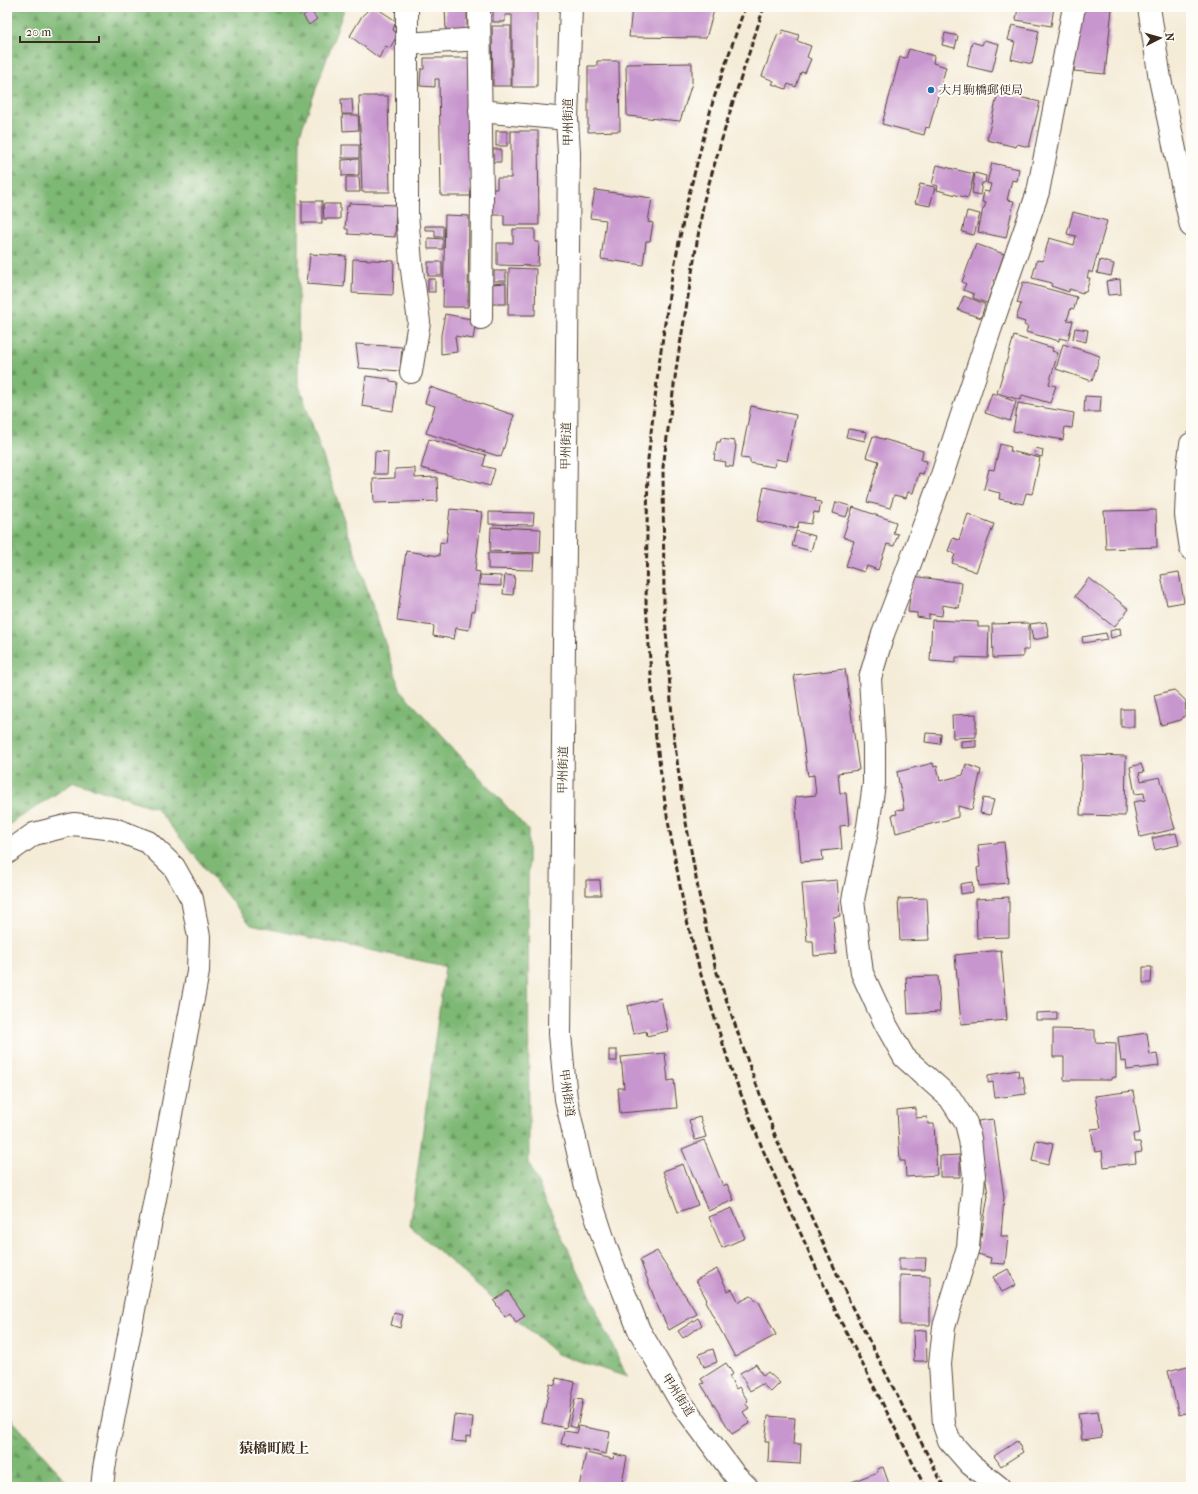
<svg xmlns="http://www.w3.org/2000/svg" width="1198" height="1494" viewBox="0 0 1198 1494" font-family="'IM FELL French Canon','Noto Serif JP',serif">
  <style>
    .forest { fill: url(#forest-firs); stroke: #5c714a }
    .building { fill: #c896ce }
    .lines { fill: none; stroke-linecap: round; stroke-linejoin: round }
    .minor-casing { stroke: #57473a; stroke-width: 24 }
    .highway-casing { stroke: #57473a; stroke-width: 24 }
    .minor { stroke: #fff; stroke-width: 22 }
    .highway { stroke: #fff; stroke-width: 22 }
    .rail { stroke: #3b2a1e; stroke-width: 3; stroke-dasharray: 6 3; stroke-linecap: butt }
    .poi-dot { fill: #1f6fb2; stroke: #fdfcf7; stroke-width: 1.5 }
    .labels { text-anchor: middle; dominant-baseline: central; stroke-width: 4; stroke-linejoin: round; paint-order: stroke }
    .poi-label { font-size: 12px; fill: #3b2a1e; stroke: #fdfcf7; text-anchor: start }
    .street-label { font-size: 12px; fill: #3b2a1e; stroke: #fdfcf7 }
    .quarter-label { font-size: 14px; font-weight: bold; fill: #3b2a1e; stroke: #fdfcf7 }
  </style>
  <defs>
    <pattern id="forest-firs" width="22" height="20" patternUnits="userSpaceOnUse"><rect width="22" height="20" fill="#7eb875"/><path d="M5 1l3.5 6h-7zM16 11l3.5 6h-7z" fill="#68965f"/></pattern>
  </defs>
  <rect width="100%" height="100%" fill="#fdfcf7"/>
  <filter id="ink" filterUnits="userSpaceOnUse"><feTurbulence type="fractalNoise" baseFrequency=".025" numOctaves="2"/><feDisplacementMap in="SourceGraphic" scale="8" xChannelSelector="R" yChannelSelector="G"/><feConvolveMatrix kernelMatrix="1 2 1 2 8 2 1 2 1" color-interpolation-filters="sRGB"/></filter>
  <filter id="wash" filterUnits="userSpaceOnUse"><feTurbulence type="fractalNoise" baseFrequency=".012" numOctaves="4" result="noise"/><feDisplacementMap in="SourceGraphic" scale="16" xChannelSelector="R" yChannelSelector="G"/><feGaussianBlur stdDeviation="0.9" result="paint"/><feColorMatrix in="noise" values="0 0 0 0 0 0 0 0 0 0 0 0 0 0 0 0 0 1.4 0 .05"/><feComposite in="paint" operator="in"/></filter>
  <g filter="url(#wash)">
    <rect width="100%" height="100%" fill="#f5ecd8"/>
    <!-- forest -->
    <g class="forest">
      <path d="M7 7H345L300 134 298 382 401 691 528 830 529 1164 627 1377 557 1354 410 1226 445 966 251 925 156 808 74 782 7 826Z"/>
      <path d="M7 1414 71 1487H7Z"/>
    </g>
    <g id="blocks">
      <!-- building -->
      <g class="building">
        <path d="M371 7H375L396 21 393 30 398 34 390 48 385 46 379 58 350 36 362 16Z"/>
        <path d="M445 7H467V31H446Z"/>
        <path d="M493 7H537V87H512V15H505V22H493Z"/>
        <path d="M632 7H715L706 38 629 37Z"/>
        <path d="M1018 7H1054L1051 26 1016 20Z"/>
        <path d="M1081 7 1112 9 1105 74 1074 71Z"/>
        <path d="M310 10 317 19 309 25 303 16Z"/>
        <path d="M1012 25 1039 31 1032 64 1011 59 1015 42 1008 40Z"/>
        <path d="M492 26H511V86H493Z"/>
        <path d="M783 30 799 35 797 41 811 46 807 57 811 59 805 73 801 72 796 87 788 84 786 89 772 84 774 81 762 76 778 34 781 35Z"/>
        <path d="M945 33 958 36 955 48 942 45Z"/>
        <path d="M984 40 999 44 992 72 967 66 972 42 982 45Z"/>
        <path d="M909 49 934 56 933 63 946 67 929 128 926 127 924 135 882 124 900 57 906 58Z"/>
        <path d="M424 58H469L471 196H441L439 79H435V87L420 86 421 69H424Z"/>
        <path d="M597 61H619L620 131 588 132V66H597Z"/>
        <path d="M692 63V83L680 121 627 116 626 64Z"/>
        <path d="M998 92 1040 102 1029 147 1017 144 1016 147 987 140Z"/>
        <path d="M359 96H388L390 192H362Z"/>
        <path d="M341 99H352L353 114H342Z"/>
        <path d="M342 115H358L359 130 343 131Z"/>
        <rect x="496" y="131" width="11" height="15"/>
        <path d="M511 131H538L539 225H504V215H492V189H497V178H511Z"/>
        <rect x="342" y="145" width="17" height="13"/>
        <rect x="493" y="149" width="8" height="13"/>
        <path d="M359 159V175L342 176V160Z"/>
        <path d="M992 163 1019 169 1017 181 1012 180 1007 200 1014 201 1006 238 978 232 983 208H984L986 203 982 202 984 191 989 192 991 184 987 183Z"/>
        <path d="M937 165 974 174 968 198 937 190 938 186 932 184Z"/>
        <path d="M975 173 986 176 985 183H982L980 195 972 193Z"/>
        <path d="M346 177H359L360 192H346Z"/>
        <path d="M920 184 935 187 930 206 915 203Z"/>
        <path d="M595 190 652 198 648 222 653 223 650 241H646L643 265 601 259 606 220 590 218Z"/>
        <rect x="302" y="201" width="20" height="22"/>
        <path d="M349 203 396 205 395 237 348 234V229H345L347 206H349Z"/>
        <path d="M323 204H340V219H324Z"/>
        <path d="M967 211 980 214 974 235 962 232Z"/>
        <path d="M1073 212 1107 221 1092 273 1089 271 1087 278H1090L1086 292 1083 291V293L1069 289V292L1051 286 1052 283 1032 278 1037 260 1043 261 1049 238 1074 245 1076 236 1067 234Z"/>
        <path d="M445 215 469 216 468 307H443Z"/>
        <path d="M425 226H443V237H435V230H425Z"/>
        <path d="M513 229H535V242H539L538 266 497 265V243H513Z"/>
        <path d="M428 238 443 239V249H428Z"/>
        <path d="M976 244 1004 254 987 303 973 298 974 294 963 290 966 284 962 282Z"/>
        <path d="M310 254 346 256 344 287 307 284Z"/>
        <path d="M353 259 394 261 393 295 352 293Z"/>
        <path d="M1100 260 1114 264 1111 276 1097 273Z"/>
        <rect x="428" y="262" width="14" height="14"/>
        <path d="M509 268 536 269 535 315H508Z"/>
        <rect x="494" y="271" width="12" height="10"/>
        <rect x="428" y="279" width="7" height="13"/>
        <path d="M1120 279 1121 294 1108 295 1106 281Z"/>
        <path d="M1023 282 1077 297 1074 309 1071 308 1067 320 1073 321 1068 340 1059 338V341L1026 332 1028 327 1024 325 1025 322 1016 319 1021 304 1017 303Z"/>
        <path d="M506 283V304H491V284Z"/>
        <path d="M964 296 985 304 981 318 958 310Z"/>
        <path d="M445 314 476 320 473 339 455 336 457 352 441 354V335Z"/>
        <path d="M1075 328 1088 330 1086 342 1073 339Z"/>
        <path d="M1014 336 1053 348 1052 351 1058 353 1049 384 1056 386 1050 403 1022 395 1020 400 997 393Z"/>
        <path d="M356 344 402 347 400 371 359 368Z"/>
        <path d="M1063 344 1100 356 1092 381 1056 369Z"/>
        <path d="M366 376 390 379V381L397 382 393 411 362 406Z"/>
        <path d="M430 387 514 415 501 457 426 433 435 406 425 403Z"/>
        <path d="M992 393 1016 402 1010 421 985 413Z"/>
        <path d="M1085 396 1101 397 1100 412H1084Z"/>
        <path d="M1018 403 1074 413 1072 428 1065 427 1063 440 1013 431Z"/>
        <path d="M751 406 796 415 787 461 776 459 774 467 750 463V459L741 458Z"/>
        <path d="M848 429 867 432 865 441 846 437Z"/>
        <path d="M873 436 923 451 921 460 927 461 923 474 919 473 913 493 908 492 906 498 894 495 890 508 867 502 879 461 866 457Z"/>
        <path d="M429 439 486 455 483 466 495 469 490 486 421 468Z"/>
        <path d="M721 439 735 441V445H736L733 467 725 466 726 462 714 460 717 442H720Z"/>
        <path d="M1000 444 1011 447 1010 451 1040 458 1032 494 1026 493 1023 504 999 499 1000 493 984 489 989 469 994 470Z"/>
        <path d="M1036 448 1043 450 1042 457 1034 455Z"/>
        <path d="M375 451 388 452 387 474H374Z"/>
        <path d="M415 468V478L437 477 438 501 374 503 373 479 395 478V469Z"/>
        <path d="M764 487 816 498 815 501 821 502 819 513 814 512 811 524 799 522 797 529 757 521Z"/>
        <path d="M836 502 850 506 846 517 833 513Z"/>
        <path d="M853 507 896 522 893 533 898 534 894 546 887 544 878 570 867 566 864 572 846 566 854 541 843 537Z"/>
        <path d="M450 509 482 512 475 571 480 572 475 611H472L469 630 456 628 454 639 433 636 434 626 397 621 406 551 439 556 440 542 446 543Z"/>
        <path d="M1156 510 1157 547 1106 549 1104 511Z"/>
        <path d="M489 512 534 513 533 525 489 524Z"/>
        <path d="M968 514 994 524 976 572 952 563 955 554 948 551 953 538 959 540Z"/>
        <path d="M491 527 541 529 540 553 490 551Z"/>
        <path d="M796 531 815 536 811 551 792 546Z"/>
        <path d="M488 553 534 554 533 570 488 569Z"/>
        <path d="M1179 572 1184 602 1167 605 1161 575Z"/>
        <path d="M480 575 501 576V586L480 585Z"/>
        <path d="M505 575 515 576 513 595 503 594Z"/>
        <path d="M913 576 962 583 959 608 943 605 942 616 929 614V619L917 617V613L908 612Z"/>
        <path d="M1089 578 1129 609 1114 627 1075 596Z"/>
        <path d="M932 620 978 622V627H989L988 658 956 657V663L930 661Z"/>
        <path d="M1046 622 1049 637 1033 640 1030 624Z"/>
        <path d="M1029 623V650H1023V657L993 658 992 624Z"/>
        <path d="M1120 628 1121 635 1111 638 1110 631Z"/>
        <path d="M1106 633 1107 639 1083 643 1082 637Z"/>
        <path d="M845 669 859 770 838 773 840 793H846L849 825 840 826 842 849 822 851 823 860 801 862 795 797 816 795 814 775 808 776 794 675Z"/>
        <path d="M1174 690 1181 696 1186 701 1185 715 1181 720 1161 725 1154 695Z"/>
        <rect x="1121" y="709" width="13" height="18"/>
        <path d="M976 714V737L953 738 952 715Z"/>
        <path d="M926 733 941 734 940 744 925 742Z"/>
        <path d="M976 740V747L961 748V741Z"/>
        <path d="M1082 755 1126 756 1125 816 1080 815Z"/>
        <path d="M933 763 934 767 937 766 940 781 963 775 966 764 981 770 972 810 958 806V817L896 833 892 815 897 814 896 810 904 809 897 772Z"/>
        <path d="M1141 764 1144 772 1139 773 1141 781 1160 777 1175 829 1140 837 1133 802 1145 800 1144 793 1135 794 1130 767Z"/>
        <path d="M983 798 994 800 990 815 980 813Z"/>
        <path d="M1176 833 1179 845 1155 850 1152 838Z"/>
        <path d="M1004 842 1008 883 979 886 977 868 980 867 978 845Z"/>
        <path d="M586 880H600L601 895H586Z"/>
        <path d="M837 880 840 916 833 917 836 954 814 956 813 941H807L802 883Z"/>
        <path d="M972 882 973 892 961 894 960 884Z"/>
        <path d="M1009 897V937L977 938 976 899Z"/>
        <path d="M927 898 929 940 900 941 898 899Z"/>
        <path d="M1001 950 1007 1020 961 1024 955 955Z"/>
        <path d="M1143 967H1152L1151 983H1143Z"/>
        <path d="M938 976 940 1012 908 1014 906 977Z"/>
        <path d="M661 998 668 1031 647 1036 646 1031 633 1034 627 1006Z"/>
        <path d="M1057 1012V1020H1036V1013Z"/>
        <path d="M1053 1029 1095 1030V1042L1116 1043V1077L1111 1078V1080H1064V1057H1053Z"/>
        <path d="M1147 1033 1150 1055 1157 1054 1159 1066 1127 1070 1126 1061 1121 1062 1118 1037Z"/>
        <rect x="609" y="1050" width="8" height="11"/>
        <path d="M665 1053 668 1081 674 1080 677 1108 620 1113 618 1088H624L621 1057Z"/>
        <path d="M1018 1070 1019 1077H1023L1026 1094 995 1098 993 1082 988 1083V1075Z"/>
        <path d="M1133 1091 1140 1133 1133 1134 1134 1142H1140L1142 1152 1135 1153 1136 1163 1104 1167 1102 1151 1095 1152 1091 1129 1101 1128 1095 1096Z"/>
        <path d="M916 1108V1118L927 1117 928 1124H934L937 1175 906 1177 905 1161H900L897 1110Z"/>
        <path d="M700 1117 706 1137 695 1140 689 1120Z"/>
        <path d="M993 1119 1004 1197 1001 1236H1008L1005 1264 990 1263 991 1258 978 1254 988 1196 978 1121Z"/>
        <path d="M704 1140 723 1186 727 1184 734 1200 708 1211 682 1149Z"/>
        <path d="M1036 1140 1053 1144 1048 1165 1032 1161Z"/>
        <path d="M960 1155V1177H940V1156Z"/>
        <path d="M683 1164 698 1205 678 1212 663 1171Z"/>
        <path d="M732 1208 745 1238 722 1248 709 1217Z"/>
        <path d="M657 1251 697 1314 669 1330 657 1305 640 1260Z"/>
        <path d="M899 1258H926L925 1270H899Z"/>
        <path d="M717 1269 728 1291 732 1289 739 1302 751 1296 759 1302 776 1335 735 1357 705 1301 707 1300 696 1280Z"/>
        <path d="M1008 1269 1016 1285 1002 1292 993 1277Z"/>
        <path d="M900 1275 930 1276V1325H900Z"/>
        <path d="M508 1291 525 1316 516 1322 510 1313 505 1317 494 1301Z"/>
        <path d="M394 1313 403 1315 400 1328 391 1325Z"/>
        <path d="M698 1318 702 1325 683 1338 678 1331Z"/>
        <path d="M926 1330 927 1361H914L913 1331Z"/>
        <path d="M713 1349 717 1362 704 1367 699 1354Z"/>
        <path d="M726 1363 733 1374 729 1376 736 1389 739 1387 748 1401 745 1403 749 1408 743 1412 750 1423 732 1434 701 1384 704 1383 701 1379Z"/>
        <path d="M756 1364 763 1376 768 1372 780 1383 771 1392 762 1384 750 1391 740 1373Z"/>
        <path d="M1191 1365V1421H1190L1188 1412 1179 1415 1168 1371Z"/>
        <path d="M556 1378 575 1382 566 1428 542 1423 550 1384 555 1385Z"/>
        <path d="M575 1399 583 1400 577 1428 569 1426Z"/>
        <path d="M1098 1411 1102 1437 1082 1440 1078 1413Z"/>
        <path d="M454 1415 473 1417 471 1437 466 1436V1442L451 1441Z"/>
        <path d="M768 1416 795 1418 793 1444H801L800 1464 768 1462 769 1442H765Z"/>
        <path d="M579 1426 610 1432 606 1454 561 1444 564 1431 577 1433Z"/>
        <path d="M1017 1441 1023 1452 1001 1466 994 1456Z"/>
        <path d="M586 1453 613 1459 614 1454 627 1457 621 1487H579Z"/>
        <path d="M883 1467 890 1487H838L878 1472 877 1469Z"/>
      </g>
    </g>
  </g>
  <g filter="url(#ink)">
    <use href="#blocks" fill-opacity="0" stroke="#57473a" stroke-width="1"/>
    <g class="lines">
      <defs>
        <g id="minor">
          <path d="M407 7V214L411 263 419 322 411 372"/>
          <path d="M479 7 482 195 481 318"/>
          <path d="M1149 7 1160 79 1191 226"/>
          <path d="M407 44 479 39"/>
          <path d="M480 111 567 119"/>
          <path d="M1191 444 1188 466 1186 515 1191 549"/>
          <path d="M7 853 34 834 74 824 114 829 148 842 174 867 192 899 199 937 198 972 104 1468 102 1487"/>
          <path d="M999 1487 970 1464 949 1440 944 1425 940 1364 944 1327 968 1247 974 1176 970 1139 966 1123 950 1098 904 1057 885 1023 862 973 853 900 868 826 874 784V746L870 678 883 634 909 566 938 487 990 330 1038 192 1074 7"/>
        </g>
        <path id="highway" d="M571 7 567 119 569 153 560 1034 566 1099 585 1183 607 1250 639 1330 682 1404 734 1474 747 1487"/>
      </defs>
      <!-- minor casing -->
      <use href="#minor" class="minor-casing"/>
      <!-- highway casing -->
      <use href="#highway" class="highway-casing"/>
      <!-- minor -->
      <use href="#minor" class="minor"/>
      <!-- highway -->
      <use href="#highway" class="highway"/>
      <!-- rail -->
      <g class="rail">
        <path d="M745 7 713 101 687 202 671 282 659 364 648 459 646 604 655 731 666 810 685 913 701 975 731 1069 763 1150 837 1314 925 1487"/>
        <path d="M764 7 732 105 704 200 677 363 663 467 664 603 673 730 683 806 702 911 716 970 748 1062 778 1143 852 1307 944 1487"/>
      </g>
    </g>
  </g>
  <!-- markers -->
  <circle class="poi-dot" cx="931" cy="90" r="4"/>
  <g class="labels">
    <!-- poi labels -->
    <g class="poi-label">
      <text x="939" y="90">大月駒橋郵便局</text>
    </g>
    <!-- street labels -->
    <g class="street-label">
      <text transform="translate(568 122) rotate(-90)">甲州街道</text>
      <text transform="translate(566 446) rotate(-89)">甲州街道</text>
      <text transform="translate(563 770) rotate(-89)">甲州街道</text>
      <text transform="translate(567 1093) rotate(82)">甲州街道</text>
      <text transform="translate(678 1395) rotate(57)">甲州街道</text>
    </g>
    <!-- quarter labels -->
    <g class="quarter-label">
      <text x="274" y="1448">猿橋町殿上</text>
    </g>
  </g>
  <!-- margin -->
  <rect width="1198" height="1494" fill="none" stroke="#fdfcf7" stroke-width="24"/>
  <!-- north arrow -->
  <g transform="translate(1160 38) rotate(84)" stroke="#fdfcf7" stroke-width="3" paint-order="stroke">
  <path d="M0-3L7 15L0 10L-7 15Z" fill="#3b2a1e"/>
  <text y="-6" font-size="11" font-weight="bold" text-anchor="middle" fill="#3b2a1e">N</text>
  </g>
  <!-- scale -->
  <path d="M20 36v6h79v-6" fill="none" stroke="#3b2a1e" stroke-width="2"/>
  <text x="26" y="36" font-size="12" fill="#3b2a1e" stroke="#fdfcf7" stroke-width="3" paint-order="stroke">20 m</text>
</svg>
